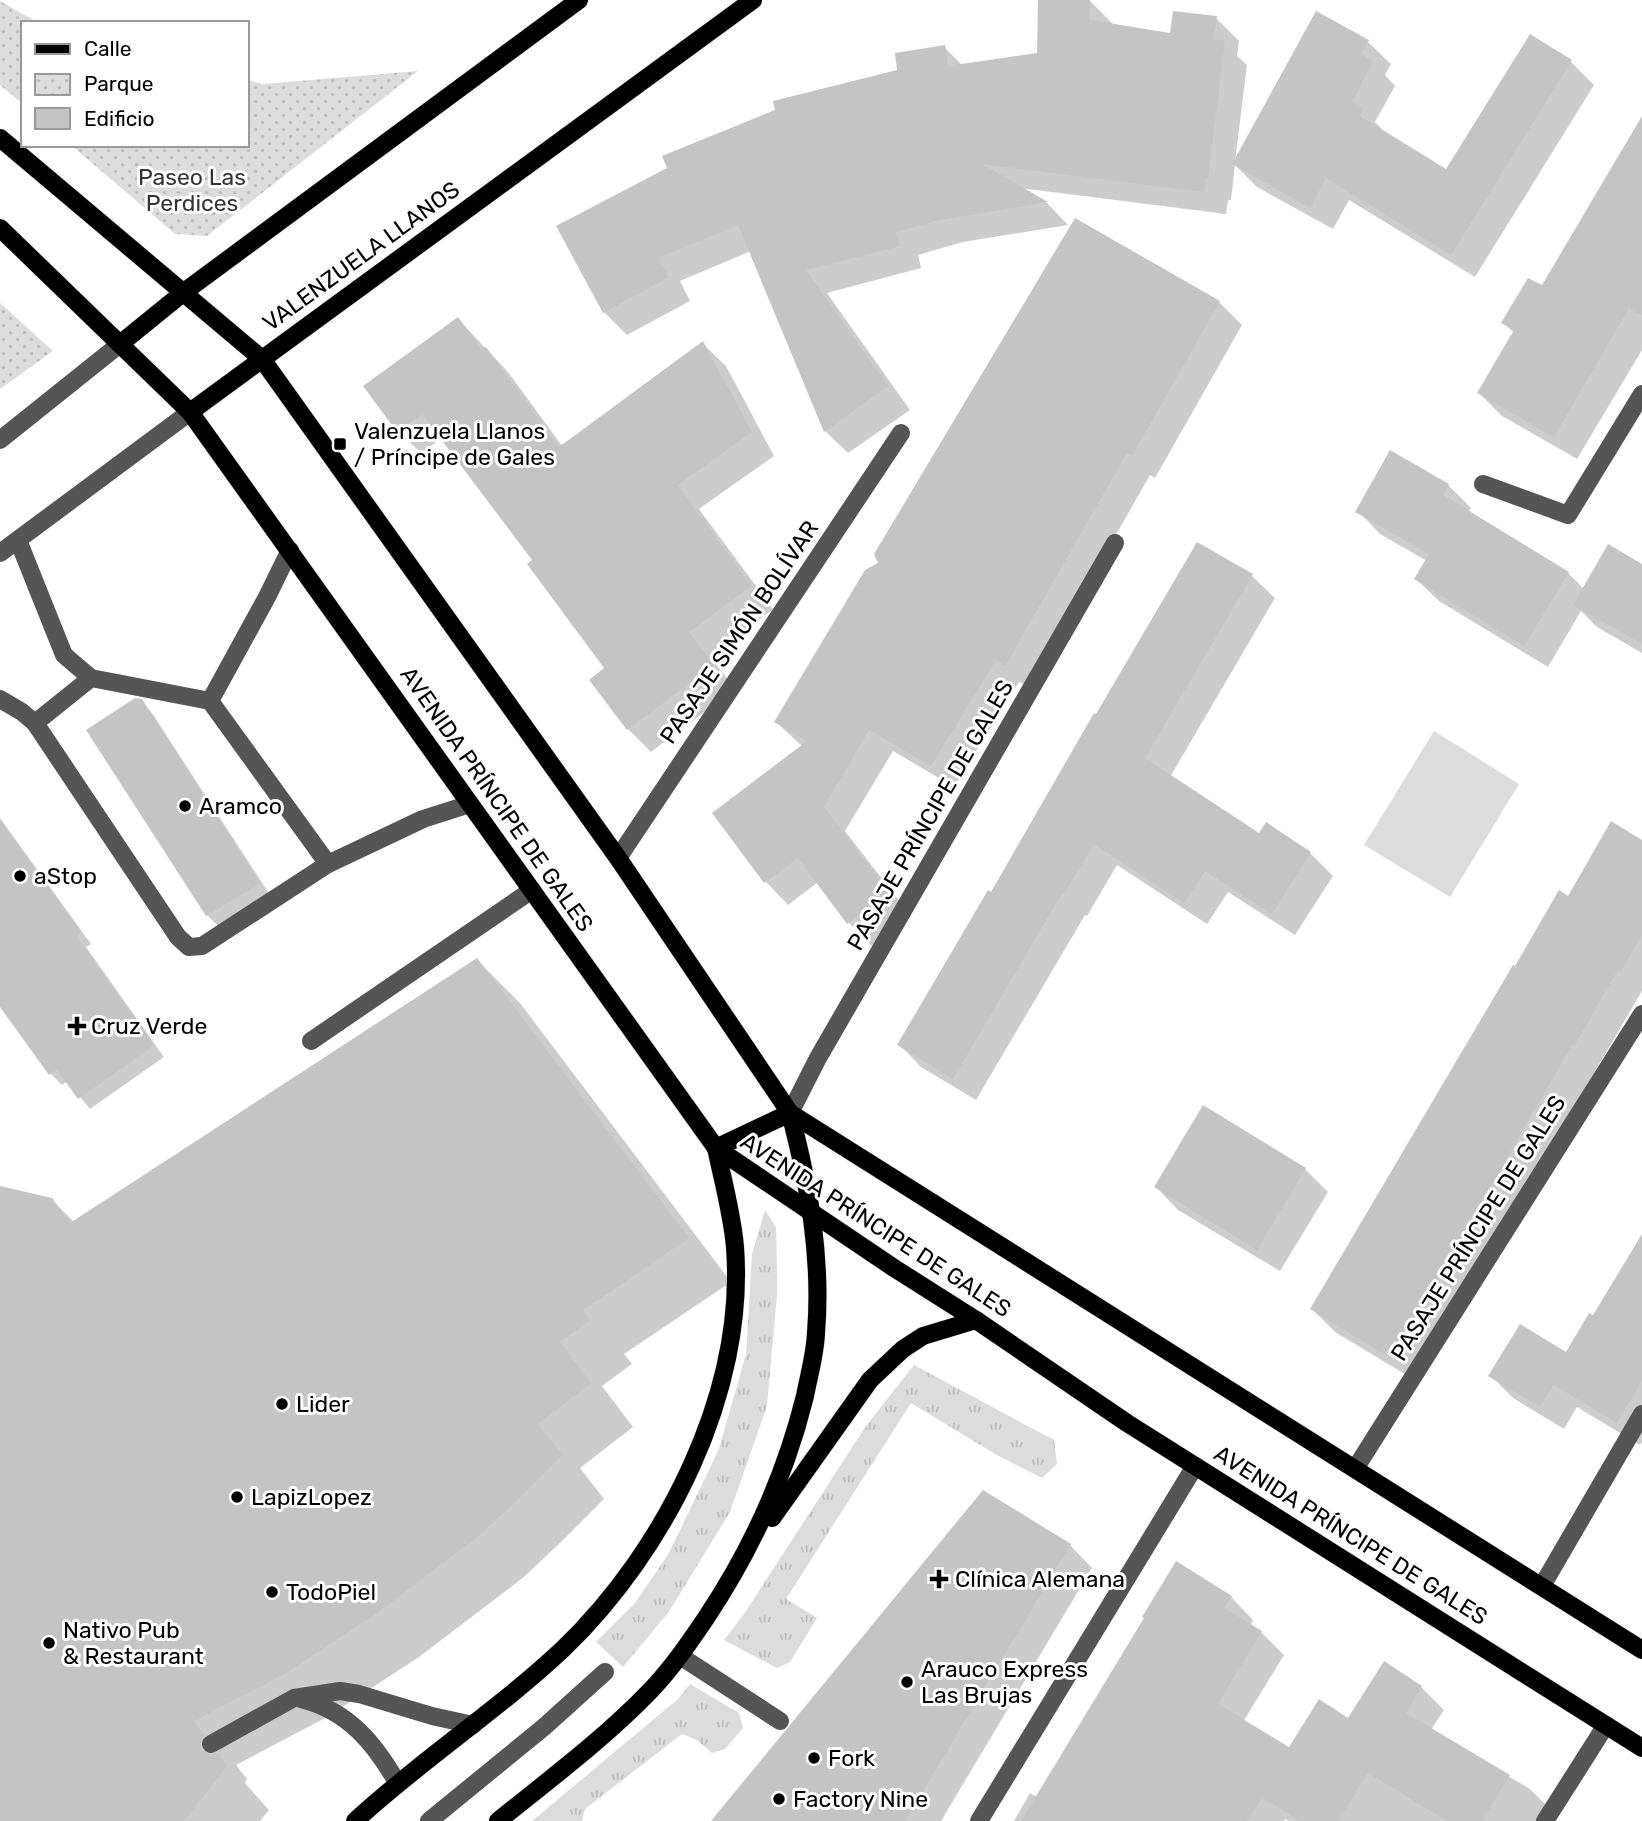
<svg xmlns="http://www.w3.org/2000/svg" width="1642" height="1821" viewBox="0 0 1642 1821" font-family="Rubik,sans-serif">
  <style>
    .grass { fill: url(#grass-tufts) }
    .park { fill: url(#park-dots) }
    .pitch { fill: #dcdcdc }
    .shadow { fill: #0003 }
    .building { fill: #c4c4c4 }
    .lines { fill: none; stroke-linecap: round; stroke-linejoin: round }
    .major-casing { stroke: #dbdbdb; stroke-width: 19 }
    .minor { stroke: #555; stroke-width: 18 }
    .major { stroke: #000; stroke-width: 18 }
    .poi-dot { fill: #000; stroke: #fff; stroke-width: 2.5 }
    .labels { text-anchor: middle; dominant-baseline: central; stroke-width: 6; stroke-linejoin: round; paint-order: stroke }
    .park-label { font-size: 23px; fill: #333; stroke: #fff }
    .street-label { font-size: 23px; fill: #000; stroke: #fff }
    .poi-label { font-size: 23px; fill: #000; stroke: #fff; text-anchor: start }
  </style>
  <defs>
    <pattern id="grass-tufts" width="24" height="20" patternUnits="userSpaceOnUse" patternTransform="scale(1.75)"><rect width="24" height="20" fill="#dcdcdc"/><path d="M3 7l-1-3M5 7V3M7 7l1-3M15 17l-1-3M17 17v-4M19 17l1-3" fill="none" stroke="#bbb"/></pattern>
    <pattern id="park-dots" width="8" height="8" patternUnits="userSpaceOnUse" patternTransform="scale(1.75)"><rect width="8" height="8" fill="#dcdcdc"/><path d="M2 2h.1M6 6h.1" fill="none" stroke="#bbb" stroke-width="1.8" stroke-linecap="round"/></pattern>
  </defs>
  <rect width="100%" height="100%" fill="#fff"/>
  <!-- grass -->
  <g class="grass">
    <path d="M765 1210 776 1227 777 1273V1295L767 1406 730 1512 668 1613 623 1667 596 1642 635 1603 669 1553 719 1449 746 1354 752 1254Z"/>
    <path d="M914 1365 1054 1440 1057 1464 1042 1478 995 1454 911 1403 786 1599 817 1618 790 1662 777 1668 724 1640 744 1614 866 1426Z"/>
    <path d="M690 1684 739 1713 743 1728 725 1749 712 1753 697 1740 682 1734 585 1809 582 1821H532L678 1699Z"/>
  </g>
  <!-- park -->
  <g class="park">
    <path d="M0 1 39 23H23V104L0 85Z"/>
    <path d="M418 71 207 236 175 234 71 145H247V80L263 84Z"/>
    <path d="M0 303 53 351 0 389Z"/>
  </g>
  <!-- pitch -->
  <path class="pitch" d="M1434 731 1519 784 1450 897 1364 845Z"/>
  <!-- shadow -->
  <g class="shadow">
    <path d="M1040 0 1090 1 1113 24 1172 35 1216 18 1239 41 1237 56 1247 65 1235 162 1368 42 1391 64 1385 75 1395 86 1375 122 1386 133 1447 171 1530 36 1571 62 1594 85 1475 277 1349 200 1333 229 1257 187 1235 165 1231 200H1228L1226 214 1020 188 1047 203 1068 225 963 242 918 255 921 268 827 293 910 410 848 453 825 431 751 251 680 281 690 301 627 335 604 312 559 226 899 71 944 47 963 66 1038 54Z"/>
    <path d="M1642 122V350L1577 459 1502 416 1479 393 1514 333 1504 323 1542 288Z"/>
    <path d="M1219 302 1242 325 1155 478 1150 475 1029 687 1019 682 954 787 893 751 845 831 911 916 872 946 849 923 818 882 788 905 766 882 714 814 803 747 776 722 880 564Z"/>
    <path d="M458 319 508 372 563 447 703 344 726 366 774 456 699 509 773 609 710 656 735 689 651 752 628 729 607 668 535 560 442 438 421 453 398 431Z"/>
    <path d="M1448 485 1471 508 1468 513 1568 573 1584 589 1642 566V653L1597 627 1581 611 1548 667 1439 601 1416 579 1427 561 1380 534 1358 511Z"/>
    <path d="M1198 544 1252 576 1275 598 1170 777 1259 835 1266 824 1310 853 1333 876 1295 935 1228 892 1207 924 1117 865 1087 916 1085 915 976 1100 921 1067 899 1044 992 894Z"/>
    <path d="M141 701 152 713 270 895 218 926 207 915 88 730Z"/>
    <path d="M0 818 91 944 86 947 164 1057 90 1109 67 1081 62 1085 51 1074 0 1004Z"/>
    <path d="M1642 842V991L1423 1365 1408 1376 1335 1332 1312 1309 1516 969 1569 898Z"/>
    <path d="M477 960 520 1003 731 1282 624 1354 632 1364 602 1386 633 1427 580 1468 604 1499 563 1540 524 1577 419 1657 327 1717 236 1765 247 1779 245 1783 269 1810 260 1821H0V1187L51 1199 74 1222Z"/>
    <path d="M1204 1108 1305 1169 1328 1192 1280 1271 1178 1210 1156 1187Z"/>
    <path d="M1642 1238V1442L1640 1445 1577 1407 1564 1429 1513 1398 1491 1376 1566 1354 1594 1318Z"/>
    <path d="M1070 1545 1092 1568 941 1821H713Z"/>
    <path d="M1231 1597 1253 1620 1250 1626 1261 1632 1284 1655 1243 1722 1289 1749 1349 1720 1384 1664 1421 1687 1444 1710 1431 1730 1530 1789 1552 1811 1547 1821H1288L1285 1819 1284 1821H1014L1030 1793 1037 1797Z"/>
  </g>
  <!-- building -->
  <g class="building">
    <path d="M1038 0H1090V20L1170 33 1173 11 1217 16 1214 39 1225 41 1208 178H1206L1204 192 982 164 1048 202 939 220 896 232 900 246 806 270 888 386 824 432 738 225 658 258 669 277 603 313 556 226 667 168 662 156 775 110 773 101 897 70 895 53 945 45 948 66 1037 53Z"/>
    <path d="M1316 11 1369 40 1361 54 1373 61 1352 102 1364 108 1360 116 1446 169 1530 34 1572 60 1451 255 1326 178 1310 208 1232 164Z"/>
    <path d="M1642 116V315L1629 308 1554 437 1477 393 1514 330 1501 323 1528 278 1542 285Z"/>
    <path d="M1075 218 1220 301 1132 456 1127 453 1005 666 996 660 931 766 869 730 824 807 889 892 847 924 798 858 764 883 712 813 807 741 774 722 865 570 878 563 874 554Z"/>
    <path d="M458 317 482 350 486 347 559 447 703 341 752 432 678 485 751 586 689 632 714 665 627 730 589 680 604 668 527 564 532 560 422 414 397 432 363 386Z"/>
    <path d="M1390 450 1449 484 1443 495 1569 572 1524 646 1414 579 1429 554 1355 512Z"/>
    <path d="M1197 542 1253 574 1145 758 1259 833 1266 822 1311 852 1272 914 1205 871 1184 903 1094 844 1064 894 1062 893 953 1079 897 1045 988 890 991 892 1094 713 1096 714Z"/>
    <path d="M1608 544 1642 564V644L1573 605Z"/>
    <path d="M135 698 142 699 260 883 206 916 86 730Z"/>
    <path d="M0 820 81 932 76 936 154 1045 78 1099 57 1070 49 1075 0 1007Z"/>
    <path d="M1611 821 1642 840V935L1621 971 1618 970 1574 1046 1572 1045 1400 1344 1394 1340 1385 1355 1310 1309 1513 965 1515 966 1559 890 1568 896Z"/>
    <path d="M477 958 689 1238 583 1310 590 1320 560 1342 591 1383 538 1424 562 1455 520 1497 481 1534 376 1614 284 1674 194 1721 204 1735 200 1743 201 1750 210 1755 218 1753 227 1766 184 1821H0V1186L52 1198 70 1223Z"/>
    <path d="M1203 1105 1306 1168 1257 1250 1154 1187Z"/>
    <path d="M1642 1234V1381L1617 1423 1554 1385 1540 1407 1488 1376 1520 1324 1566 1352 1589 1313 1593 1315Z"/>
    <path d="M983 1490 1071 1544 905 1821H711Z"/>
    <path d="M1176 1561 1232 1596 1224 1608 1262 1631 1218 1704 1289 1747 1319 1699 1348 1718 1384 1661 1422 1686 1406 1713 1510 1775 1482 1821H1447L1368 1773 1338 1821H1300L1262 1798 1247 1821H1021L1144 1618 1142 1617Z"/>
  </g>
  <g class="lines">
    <defs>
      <g id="major">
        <path d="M0 138 262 359 618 858 790 1113 1642 1650"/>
        <path d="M0 228 190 412 716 1148 894 1268 976 1320 1127 1423 1642 1748"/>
        <path d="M120 344 184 292 579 0"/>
        <path d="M190 412 753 0"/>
        <path d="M716 1148 790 1113"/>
        <path d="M772 1518 870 1380 903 1349 923 1336 976 1320"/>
        <path d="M355 1821C421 1760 497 1711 563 1649 666 1550 746 1392 735 1247 732 1213 723 1181 716 1148"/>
        <path d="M498 1821C550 1779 605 1738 651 1690 672 1668 689 1643 706 1618 752 1549 785 1477 805 1396 809 1375 815 1355 816 1333 822 1258 809 1185 790 1113"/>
      </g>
    </defs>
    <!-- major casing -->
    <use href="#major" class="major-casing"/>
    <!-- minor -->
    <g class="minor">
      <path d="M0 440 120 344"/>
      <path d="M1483 484 1568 515 1642 394"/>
      <path d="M18 540 64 655 91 678 210 701 328 864"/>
      <path d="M0 553 190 412"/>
      <path d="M0 699 22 712 35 723 178 937 189 947 202 946 328 864 423 819 470 804"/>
      <path d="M210 701 267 597 290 550"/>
      <path d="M35 723 91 678"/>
      <path d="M618 858 901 433"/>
      <path d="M311 1041 532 890"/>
      <path d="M790 1113 818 1058 1115 543"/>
      <path d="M1355 1469 1642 1014"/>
      <path d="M1542 1586 1642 1414"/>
      <path d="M680 1656 780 1721"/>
      <path d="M301 1699C349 1711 375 1744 398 1784"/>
      <path d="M211 1744 294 1698 340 1691 359 1694 432 1716 473 1725"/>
      <path d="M429 1821 544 1727 605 1672"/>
      <path d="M979 1821 1195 1466"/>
      <path d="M1545 1821 1606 1725"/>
    </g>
    <!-- major -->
    <use href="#major" class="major"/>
  </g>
  <!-- markers -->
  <g class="poi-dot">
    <rect x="333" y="437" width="14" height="14" rx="3.5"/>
    <circle cx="185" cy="806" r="7"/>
    <circle cx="20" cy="876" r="7"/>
    <path d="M73.5 1015.5h7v7h7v7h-7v7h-7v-7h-7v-7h7z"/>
    <circle cx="282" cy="1404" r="7"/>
    <circle cx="237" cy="1497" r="7"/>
    <path d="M935.5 1568.5h7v7h7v7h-7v7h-7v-7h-7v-7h7z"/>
    <circle cx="272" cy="1592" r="7"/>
    <circle cx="49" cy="1643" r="7"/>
    <circle cx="907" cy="1682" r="7"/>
    <circle cx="814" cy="1758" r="7"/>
    <circle cx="779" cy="1799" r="7"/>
  </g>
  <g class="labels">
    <!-- park labels -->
    <g class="park-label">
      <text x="192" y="177">Paseo Las<tspan x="192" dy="26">Perdices</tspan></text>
    </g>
    <!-- street labels -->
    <g class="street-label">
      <text transform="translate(361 256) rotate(-36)">VALENZUELA LLANOS</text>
      <text transform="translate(739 632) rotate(-56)">PASAJE SIMÓN BOLÍVAR</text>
      <text transform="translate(497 799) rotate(55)">AVENIDA PRÍNCIPE DE GALES</text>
      <text transform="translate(930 815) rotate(-60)">PASAJE PRÍNCIPE DE GALES</text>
      <text transform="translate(876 1225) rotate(33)">AVENIDA PRÍNCIPE DE GALES</text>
      <text transform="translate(1478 1228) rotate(-58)">PASAJE PRÍNCIPE DE GALES</text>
      <text transform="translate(1351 1535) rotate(32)">AVENIDA PRÍNCIPE DE GALES</text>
    </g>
    <!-- poi labels -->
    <g class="poi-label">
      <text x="354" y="431">Valenzuela Llanos<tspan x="354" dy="26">/ Príncipe de Gales</tspan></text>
      <text x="199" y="806">Aramco</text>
      <text x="34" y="876">aStop</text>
      <text x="91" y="1026">Cruz Verde</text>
      <text x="296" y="1404">Lider</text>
      <text x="251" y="1497">LapizLopez</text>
      <text x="955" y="1579">Clínica Alemana</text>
      <text x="286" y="1592">TodoPiel</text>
      <text x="63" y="1630">Nativo Pub<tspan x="63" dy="26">&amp; Restaurant</tspan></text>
      <text x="921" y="1669">Arauco Express<tspan x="921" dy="26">Las Brujas</tspan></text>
      <text x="828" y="1758">Fork</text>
      <text x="793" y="1799">Factory Nine</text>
    </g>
  </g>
  <!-- legend -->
  <rect x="21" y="21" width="228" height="126" fill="#ffffff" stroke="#999999" stroke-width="2"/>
  <rect x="35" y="44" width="35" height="10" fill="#000000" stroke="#999999" stroke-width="2"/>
  <text x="84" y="56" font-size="21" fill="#000000">Calle</text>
  <rect x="35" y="74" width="35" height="21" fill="url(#park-dots)" stroke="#999999" stroke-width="2"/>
  <text x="84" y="91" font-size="21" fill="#000000">Parque</text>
  <rect x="35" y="108" width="35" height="21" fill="#c4c4c4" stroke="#999999" stroke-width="2"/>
  <text x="84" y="126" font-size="21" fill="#000000">Edificio</text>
</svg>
